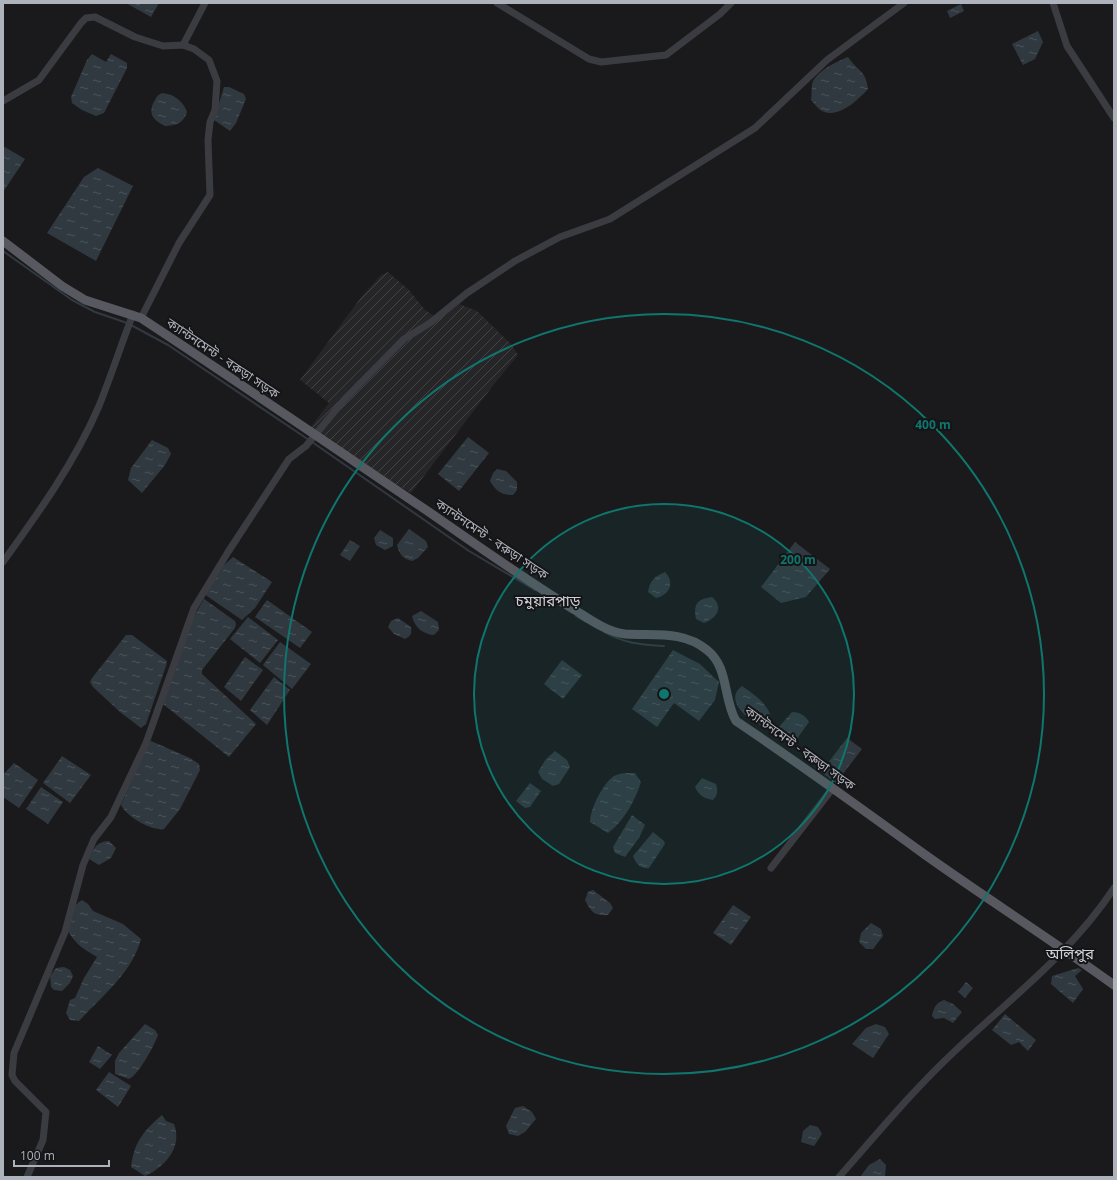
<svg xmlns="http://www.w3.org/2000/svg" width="1117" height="1180" viewBox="0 0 1117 1180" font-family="'Open Sans','Noto Sans Bengali',sans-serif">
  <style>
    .industrial { fill: url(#industrial-furrows) }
    .water { fill: url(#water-ripples) }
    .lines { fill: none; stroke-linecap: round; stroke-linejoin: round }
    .stream { stroke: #313940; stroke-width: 2 }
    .minor { stroke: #3b3c41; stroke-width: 7 }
    .major { stroke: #585960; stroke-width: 9 }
    .ring { fill: none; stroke: #0f766e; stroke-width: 2 }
    .labels { text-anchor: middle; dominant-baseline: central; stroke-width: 4; stroke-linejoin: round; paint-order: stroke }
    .street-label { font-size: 13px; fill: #aeb2bb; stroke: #151517 }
    .quarter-label { font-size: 15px; fill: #ced1d7; stroke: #151517 }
    .centre { fill: #0f766e; stroke: #151517; stroke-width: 2 }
    .ring-label { font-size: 12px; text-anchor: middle; font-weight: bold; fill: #0f766e; stroke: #151517; stroke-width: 4; stroke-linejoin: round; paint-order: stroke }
  </style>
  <defs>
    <pattern id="industrial-furrows" width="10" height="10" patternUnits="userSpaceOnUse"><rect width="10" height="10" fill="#262629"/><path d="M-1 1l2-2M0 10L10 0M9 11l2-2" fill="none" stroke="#434346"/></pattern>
    <pattern id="water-ripples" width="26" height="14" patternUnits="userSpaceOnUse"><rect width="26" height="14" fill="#313940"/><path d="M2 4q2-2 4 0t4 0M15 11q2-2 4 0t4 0" fill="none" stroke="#4c535a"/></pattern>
  </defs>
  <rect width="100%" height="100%" fill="#1a1a1c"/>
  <!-- industrial -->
  <path class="industrial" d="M388 272 409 290 425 310 439 319 459 304 477 311 511 344 518 355 495 383 411 493 348 455 310 428 329 403 300 380 362 296 381 275Z"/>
  <!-- water -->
  <g class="water">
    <path d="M126 3H159L151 17Z"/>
    <path d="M961 4 964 11 950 18 947 11Z"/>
    <path d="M1038 31 1043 42 1035 59 1023 65 1012 44Z"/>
    <path d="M92 54 106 62 111 54 127 63V68L104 113 96 116 82 110 72 103 71 97 87 60Z"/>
    <path d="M848 57C857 71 866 70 868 89 858 100 838 119 822 111 818 109 814 103 811 100 812 95 811 85 813 81 820 69 836 62 848 57Z"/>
    <path d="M224 87H229L244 94 246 99 236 123 230 131 214 120Z"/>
    <path d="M162 93C174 94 183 101 187 112 184 123 175 126 165 126 153 120 147 113 155 100 157 96 158 95 162 93Z"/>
    <path d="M3 146 25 159 3 192Z"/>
    <path d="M98 168 133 186 96 261 47 233 84 177Z"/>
    <path d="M468 437 489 453 459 491 438 474Z"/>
    <path d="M152 440 168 448 171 454 165 465 142 493 128 480 131 468Z"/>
    <path d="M497 469 506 471 517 482V490L513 495C501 495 496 491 490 481L493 473Z"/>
    <path d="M409 529 426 541 428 547 418 558 412 561C403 559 399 554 397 545Z"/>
    <path d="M380 530 393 538V546L385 550 376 545 374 538Z"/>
    <path d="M350 540 360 546 350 561 340 555Z"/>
    <path d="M795 542 830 569 806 597 781 603 761 587Z"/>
    <path d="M233 557 272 582 255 608 242 620 204 594 224 565Z"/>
    <path d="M665 572C675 582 670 595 656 598L648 592C650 580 654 577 665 572Z"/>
    <path d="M712 597C724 607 717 618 704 623L696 619C693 604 697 599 712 597Z"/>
    <path d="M204 599 235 621 236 624 235 628 202 670V674L256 724 229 757 163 704C173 669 184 631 204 599Z"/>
    <path d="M267 600 312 632 300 648 255 617Z"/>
    <path d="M421 611 438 622 439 630 434 635C423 634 415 628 412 616Z"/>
    <path d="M248 617 278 640 260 663 230 639Z"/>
    <path d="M398 618 411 627C412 633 411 636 405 639L394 634 388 627 391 621Z"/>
    <path d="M126 635H132L167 661 166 666 146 724 141 728 120 712 93 687 90 682 92 678Z"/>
    <path d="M280 642 311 664 292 689 263 665Z"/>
    <path d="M673 650 700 664 719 682 715 700 699 721 674 703 657 727 632 709Z"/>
    <path d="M245 657 263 670 241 701 224 687Z"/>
    <path d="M562 660 582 675 563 699 544 684Z"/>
    <path d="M274 677 290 690 267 725 250 710Z"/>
    <path d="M742 686C755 695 773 707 771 724L766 727C751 723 722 701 742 686Z"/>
    <path d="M792 712C799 712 805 715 809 722L794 743 783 737 778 728Z"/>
    <path d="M847 738 862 749 836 783 821 772Z"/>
    <path d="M151 741 190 758 199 764 200 770 180 809 164 829C151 831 127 817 121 805L148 743Z"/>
    <path d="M555 751 567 760 570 767 559 784 553 786 542 779 538 772 546 759Z"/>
    <path d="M62 756 91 775 70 803 43 783Z"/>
    <path d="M14 763 38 780 19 808 3 797V775Z"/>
    <path d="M626 773H635L641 782C635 801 624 821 608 833L590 822C590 809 603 783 614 776 618 774 622 773 626 773Z"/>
    <path d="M702 778 716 784C718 791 718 794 713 800 704 798 699 796 695 787Z"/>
    <path d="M530 783 541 791 530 807 525 808 516 801Z"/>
    <path d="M41 787 63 802 48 824 26 809Z"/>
    <path d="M632 815 645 825 639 838 625 857 615 853 613 847Z"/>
    <path d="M653 832 664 841 665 844 649 868C640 869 636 864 633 856Z"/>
    <path d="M109 841 116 848 111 858 99 865 89 859C94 848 96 842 109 841Z"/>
    <path d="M593 890 610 903 613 908 608 915C594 916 591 912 585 900L588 892Z"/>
    <path d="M82 900 88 904 93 911 123 924 141 939C132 973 102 996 79 1021L70 1020 66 1013 70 1000 75 998 84 978 97 957C83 949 75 944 67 929 69 918 72 905 82 900Z"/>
    <path d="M733 905 751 917 731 945 713 933Z"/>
    <path d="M871 923 881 929 883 936 873 949H866L859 942 861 933Z"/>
    <path d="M64 967 70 970 73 976 70 983 62 991 54 990 51 987 50 976 56 968Z"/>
    <path d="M1078 968 1082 970 1075 976 1083 989 1073 1003 1051 984 1052 976Z"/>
    <path d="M966 982 973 988 965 998 958 992Z"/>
    <path d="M944 1000 953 1004 962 1012 953 1023 944 1018 935 1019 932 1016C934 1007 936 1003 944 1000Z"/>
    <path d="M1005 1014 1036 1040 1028 1051 1019 1042 1011 1045 992 1030Z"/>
    <path d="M145 1024 155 1030 158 1035C154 1046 139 1074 129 1079L115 1074V1061L119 1053Z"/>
    <path d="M876 1024 885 1027 889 1034 873 1058 852 1044 866 1028Z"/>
    <path d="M98 1046 112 1055 100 1069 89 1062Z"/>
    <path d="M109 1072 131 1086 118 1107 96 1090Z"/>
    <path d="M523 1106 532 1112 536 1119 525 1132 518 1136 509 1134 506 1126 515 1108Z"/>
    <path d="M162 1115 166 1121 174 1124C183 1147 165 1167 145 1176L131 1167C134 1143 143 1131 162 1115Z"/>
    <path d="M810 1125 818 1127 822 1134 814 1146 801 1142 803 1131Z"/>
    <path d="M880 1159 886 1165 885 1177H860L869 1165Z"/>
  </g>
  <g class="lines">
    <!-- stream -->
    <g class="stream">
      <path d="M3 251 72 300 95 312 127 323"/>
      <path d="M131 325 168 345 309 440"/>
      <path d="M312 442 469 551 535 590"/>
      <path d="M576 616 586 622"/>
      <path d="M604 632C623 643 642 645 664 646"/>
    </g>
    <!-- minor -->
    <g class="minor">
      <path d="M497 3 589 59 601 62 666 55 720 14 731 3"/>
      <path d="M1053 3 1067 46 1114 118"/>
      <path d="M183 45 205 3"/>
      <path d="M3 101 39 80 81 23 86 18 95 17 135 37 163 46 183 45 194 49 209 60 217 81 215 110 210 122 208 140 210 195 179 243 141 318"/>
      <path d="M3 562C39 512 75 462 99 406 111 376 121 345 133 314"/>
      <path d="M771 868 833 788"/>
      <path d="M27 1177 43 1140 46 1112 15 1081 12 1075 14 1053 65 932 83 865 94 839 111 817 146 743 194 608 228 552 289 459 306 446 344 400 404 339 430 323 467 293 515 261 560 237 610 219 755 128 827 60 904 3"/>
      <path d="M839 1177C877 1134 914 1089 956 1050 1010 999 1073 951 1114 888"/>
    </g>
    <!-- major -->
    <path class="major" d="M3 241 62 286 85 300 141 318C238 382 333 447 429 512 478 546 527 581 578 612 592 621 608 632 625 634 654 636 683 630 707 650 729 667 723 699 736 721 800 764 862 809 924 854 987 899 1052 940 1114 985"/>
  </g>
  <!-- distance rings -->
  <circle cx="664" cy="694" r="190" fill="#0f766e" fill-opacity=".12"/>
  <g class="ring">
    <circle cx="664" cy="694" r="190"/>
    <circle cx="664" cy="694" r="380"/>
  </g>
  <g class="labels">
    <!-- street labels -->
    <g class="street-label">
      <text transform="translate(223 358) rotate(34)">ক্যান্টনমেন্ট - বরুড়া সড়ক</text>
      <text transform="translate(492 539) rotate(34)">ক্যান্টনমেন্ট - বরুড়া সড়ক</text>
      <text transform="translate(800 748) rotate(36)">ক্যান্টনমেন্ট - বরুড়া সড়ক</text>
    </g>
    <!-- quarter labels -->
    <g class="quarter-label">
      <text x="548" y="600">চমুয়ারপাড়</text>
      <text x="1070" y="953">অলিপুর</text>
    </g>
  </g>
  <circle cx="664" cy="694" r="6" class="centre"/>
  <g class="ring-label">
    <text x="933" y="429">400 m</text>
    <text x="798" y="564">200 m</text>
  </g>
  <!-- border -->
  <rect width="1117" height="1180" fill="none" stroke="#aeb2bb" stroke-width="8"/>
  <!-- scale -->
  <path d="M14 1160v6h95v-6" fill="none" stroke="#aeb2bb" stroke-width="2"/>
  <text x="20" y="1160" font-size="12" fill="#aeb2bb" stroke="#151517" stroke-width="3" paint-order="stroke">100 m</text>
</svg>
